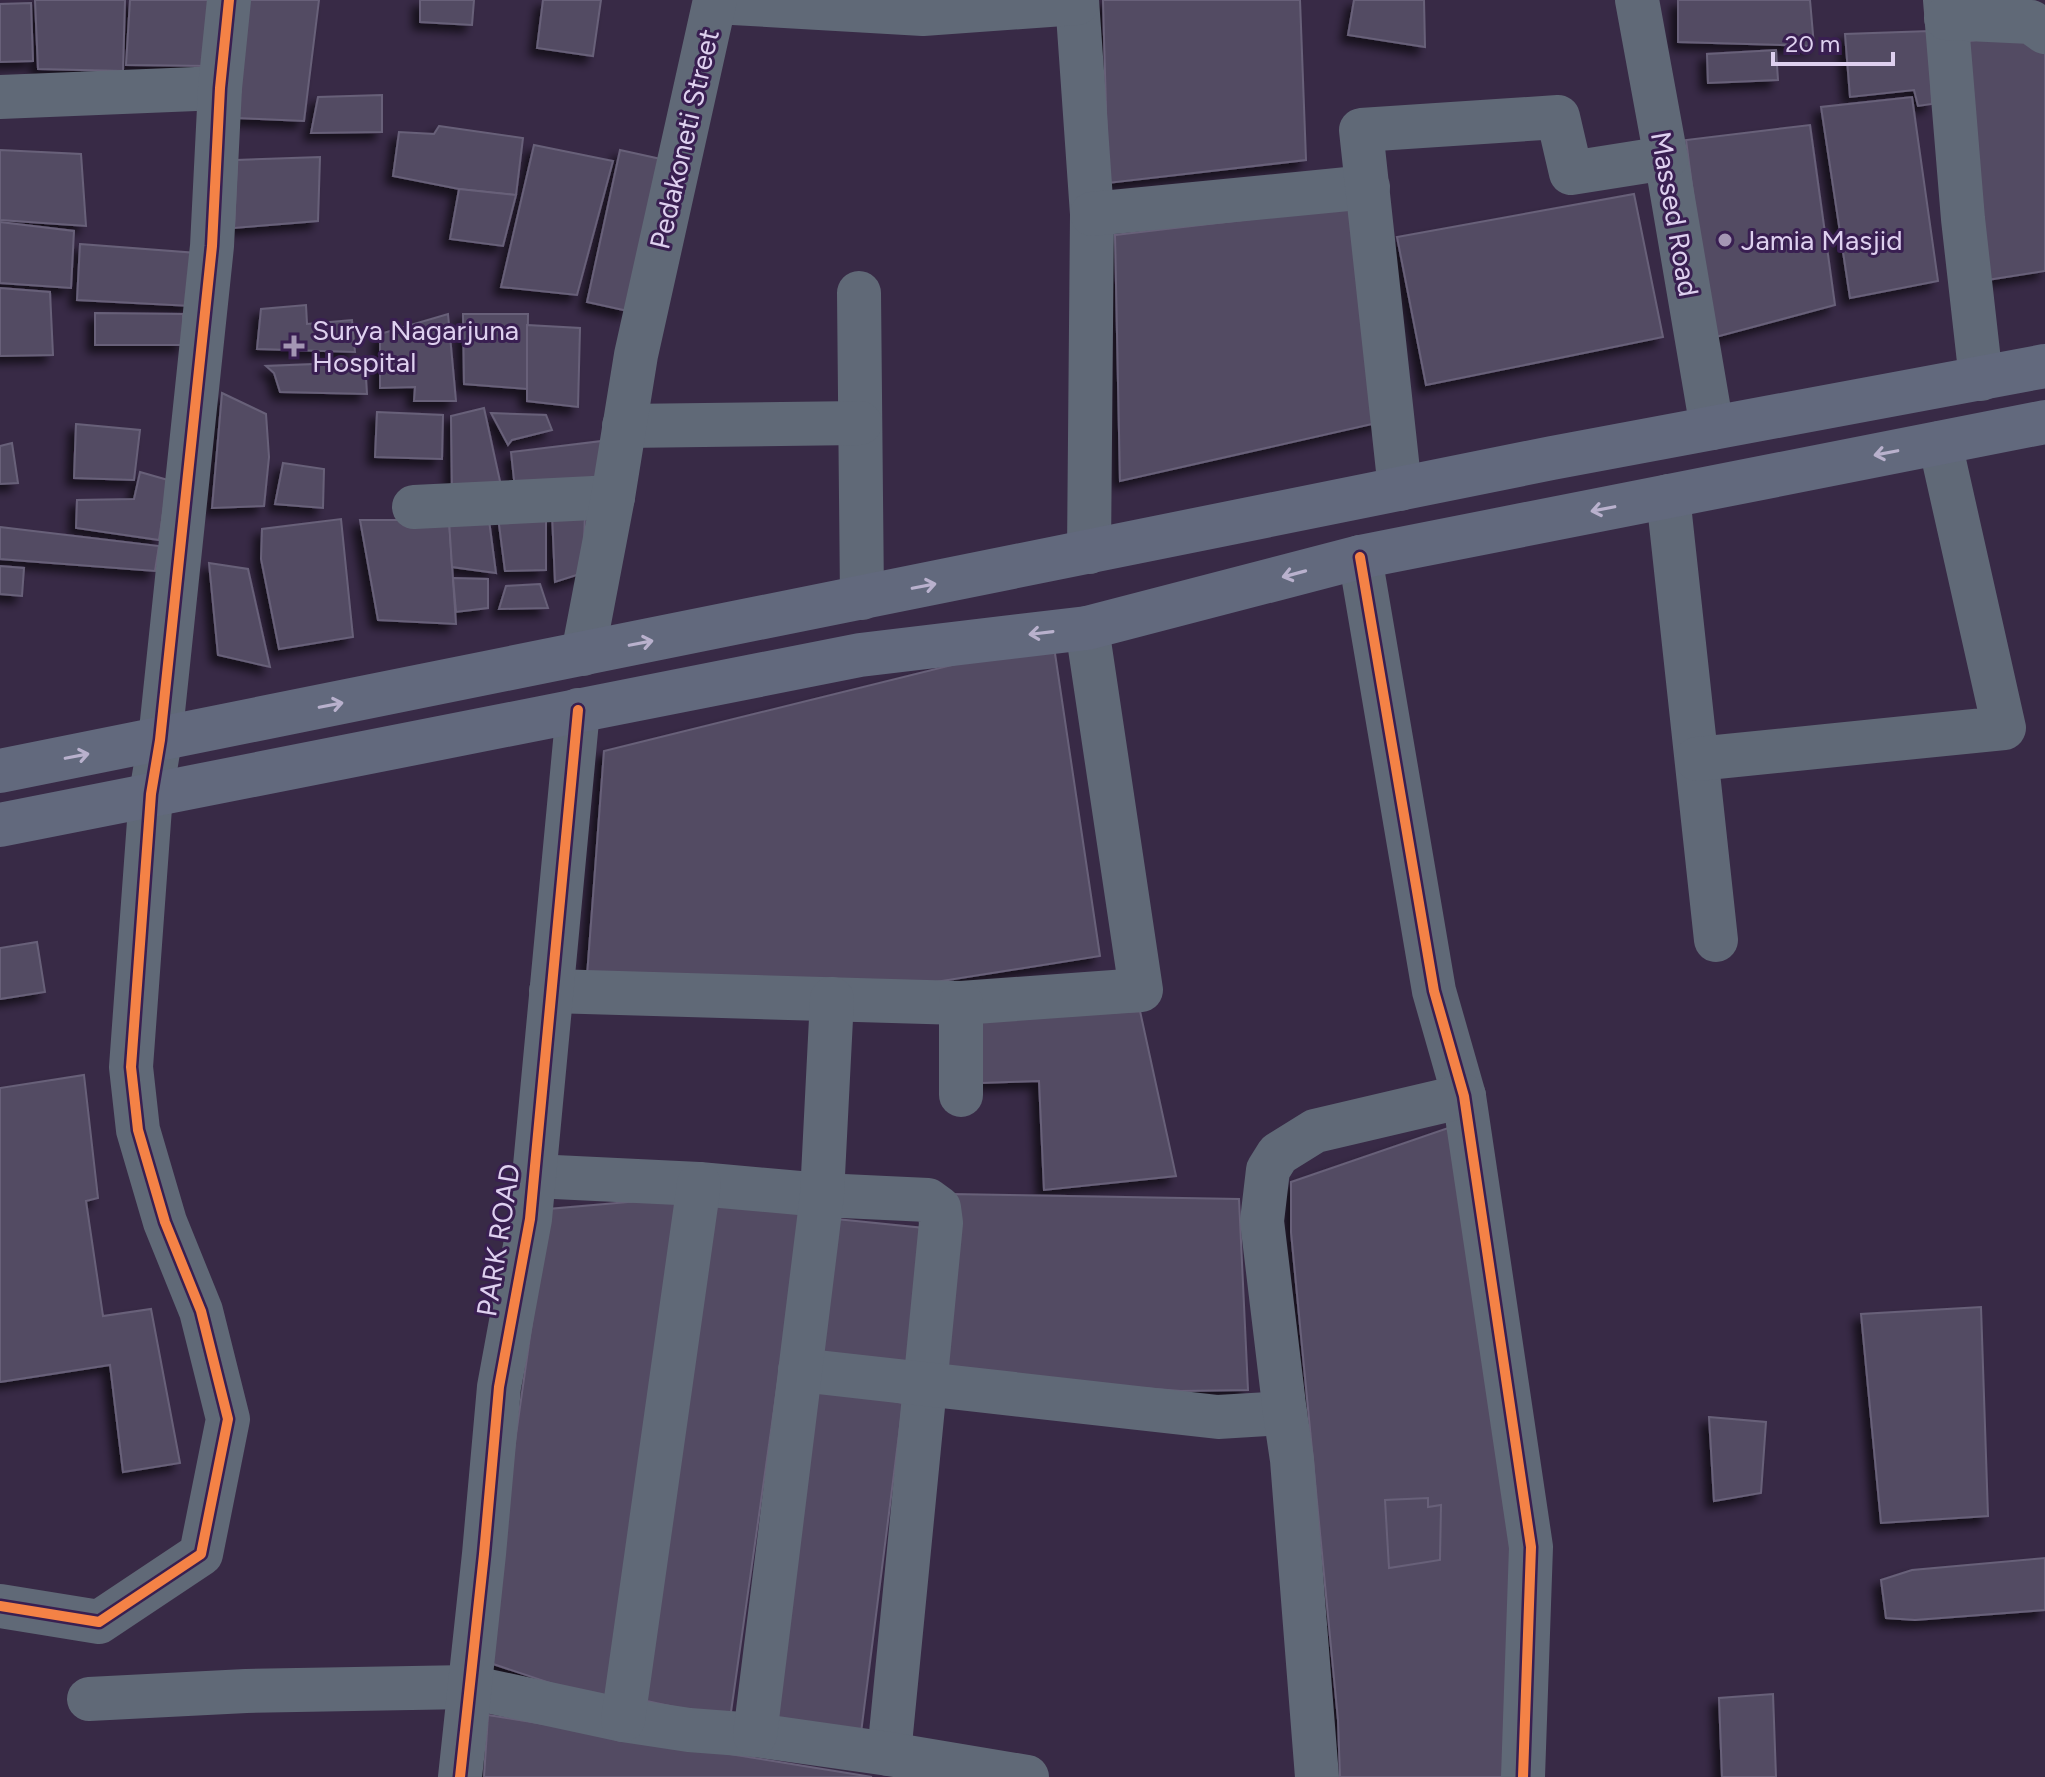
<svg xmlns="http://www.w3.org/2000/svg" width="2045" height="1777" viewBox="0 0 2045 1777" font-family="Figtree,sans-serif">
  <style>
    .building { fill: #534c63; stroke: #686179; stroke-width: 2; filter: url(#shadow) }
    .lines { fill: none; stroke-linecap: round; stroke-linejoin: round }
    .minor { stroke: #606977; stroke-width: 44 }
    .primary { stroke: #62697d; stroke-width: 44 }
    .cycleway-casing { stroke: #391f51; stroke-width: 15 }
    .cycleway { stroke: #f48246; stroke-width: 10 }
    .oneway { stroke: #b9b1cd }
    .poi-dot { fill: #a496b4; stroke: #391f51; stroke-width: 3 }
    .labels { text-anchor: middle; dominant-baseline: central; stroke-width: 6; stroke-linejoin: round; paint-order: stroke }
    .street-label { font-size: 28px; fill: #ded0ef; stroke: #391f51 }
    .poi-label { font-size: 28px; fill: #ded0ef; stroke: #391f51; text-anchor: start }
  </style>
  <defs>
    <filter id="shadow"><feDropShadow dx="-7" dy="7" stdDeviation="4" flood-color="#0009"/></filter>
  </defs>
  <rect width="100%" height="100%" fill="#382a46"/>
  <!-- building -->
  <g class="building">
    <path d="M35 0H125L123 71 38 69Z"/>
    <path d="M130 0H214L209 66 126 65Z"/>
    <path d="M245 0H319L304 121 236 118Z"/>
    <path d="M420 0H474L472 25 420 22Z"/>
    <path d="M543 0H601L593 56 537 48Z"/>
    <path d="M1103 0H1300L1306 160 1108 183Z"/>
    <path d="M1354 0H1424L1425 47 1348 35Z"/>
    <path d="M1678 0H1810L1814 46 1678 42Z"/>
    <path d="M31 3 33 61 0 62V4Z"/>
    <path d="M1930 31 1932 104 1918 106 1914 90 1850 97 1845 34Z"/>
    <path d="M2030 32 2045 44V271L1987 280 1956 43Z"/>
    <path d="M1776 50 1778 80 1708 83 1707 54Z"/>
    <path d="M382 95V132L311 133 318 97Z"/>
    <path d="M1912 97 1938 281 1850 298 1821 107Z"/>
    <path d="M1810 125 1835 305 1712 338 1686 140Z"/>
    <path d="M439 126 523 138 516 195 459 189 393 176 399 132 434 134Z"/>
    <path d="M534 145 613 161 577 295 501 287Z"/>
    <path d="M0 150 81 154 86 226 0 220Z"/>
    <path d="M620 150 661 159 628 311 587 302Z"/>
    <path d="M320 157 318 221 234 228 237 160Z"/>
    <path d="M459 189 516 195 503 246 450 239Z"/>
    <path d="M1634 194 1663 337 1426 385 1397 237Z"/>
    <path d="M1355 207 1381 422 1120 481 1115 235Z"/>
    <path d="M0 222 74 231 71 288 0 283Z"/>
    <path d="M80 244 197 253 191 306 77 300Z"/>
    <path d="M0 288 50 292 53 355 0 356Z"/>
    <path d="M306 305 307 324 352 320 355 352 257 349 261 309Z"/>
    <path d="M95 313 183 314 184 345H95Z"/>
    <path d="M448 314 456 401H414L415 387 380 388V334Z"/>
    <path d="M463 314H528L527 389 464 384Z"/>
    <path d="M527 325 580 328 578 407 527 401Z"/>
    <path d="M365 362 367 394 280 392 274 373 266 366Z"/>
    <path d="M222 393 266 414 269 457 264 506 212 508Z"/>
    <path d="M484 408 503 495 452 497 451 416Z"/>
    <path d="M377 412 443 415 442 459 375 457Z"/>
    <path d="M491 413 546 415 552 430 512 440 508 445Z"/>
    <path d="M76 424 140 430 134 480 74 478Z"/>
    <path d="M602 441 597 487 515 489 511 452Z"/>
    <path d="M12 443 18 483 0 484V446Z"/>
    <path d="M283 463 324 469 323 508 275 504Z"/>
    <path d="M140 472 168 480 159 540 76 528 77 500 134 499Z"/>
    <path d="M552 514H585L583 573 555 582Z"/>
    <path d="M546 515V570L505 571 498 517Z"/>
    <path d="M341 519 353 637 279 649 261 559 262 529Z"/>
    <path d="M360 520H449L456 624 378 620Z"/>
    <path d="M449 520H489L496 573 452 567Z"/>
    <path d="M0 527 159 546 155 571 0 559Z"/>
    <path d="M209 563 248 569 270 667 218 655Z"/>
    <path d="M0 566 24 568 22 596 0 594Z"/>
    <path d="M453 578 488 579V608L456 612Z"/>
    <path d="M540 584 548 608 499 609 506 586Z"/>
    <path d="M1053 640 1100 956 904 987 587 976 604 751Z"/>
    <path d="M37 942 45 992 0 999V948Z"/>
    <path d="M1140 1011 1176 1176 1044 1190 1039 1081 981 1083 974 1020Z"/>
    <path d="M84 1075 98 1198 86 1201 103 1316 151 1309 180 1463 123 1472 110 1365 0 1382V1088Z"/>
    <path d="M1451 1127 1511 1532 1508 1777H1340L1338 1720 1291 1232V1182Z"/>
    <path d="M951 1194 1239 1199 1248 1390 1181 1391 943 1373Z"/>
    <path d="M685 1197 613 1704 484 1661 548 1209Z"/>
    <path d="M716 1201 802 1213 730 1719 642 1700Z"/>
    <path d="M836 1219 934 1229 907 1370 814 1360Z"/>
    <path d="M1981 1307 1988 1516 1881 1523 1861 1314Z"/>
    <path d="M812 1384 903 1403 861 1733 771 1722Z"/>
    <path d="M1709 1417 1766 1422 1761 1493 1714 1501Z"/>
    <path d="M1428 1498V1507L1441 1505 1440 1560 1389 1568 1385 1500Z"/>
    <path d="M2045 1558V1610L1915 1620 1886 1618 1881 1580 1912 1570Z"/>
    <path d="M1773 1694 1776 1777H1722L1719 1698Z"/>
    <path d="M488 1715 872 1777H484Z"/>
  </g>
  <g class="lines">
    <!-- minor -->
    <g class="minor">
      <path d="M1077 0 1092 214 1089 552"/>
      <path d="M1637 0 1666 158 1712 428"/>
      <path d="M1945 0 1963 219 1981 379"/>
      <path d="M715 2 923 14 1077 3"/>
      <path d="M1946 18 2031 22 2045 32"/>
      <path d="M0 97 220 88"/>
      <path d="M1092 214 1368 187"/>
      <path d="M859 293 862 598"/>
      <path d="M624 426 860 423"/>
      <path d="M1400 489 1361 130 1558 117 1571 173 1666 158"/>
      <path d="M1668 496 1716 940"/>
      <path d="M414 507 613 497"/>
      <path d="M1360 557 1434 991 1464 1096 1531 1547 1523 1777"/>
      <path d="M583 654 613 497 636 355 715 0"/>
      <path d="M1697 759 2004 728 1940 443"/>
      <path d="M551 991 961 1003 1141 990 1087 628"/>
      <path d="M961 1095V1003"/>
      <path d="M534 1176 699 1184 822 1195 928 1200 939 1208 941 1223 889 1754"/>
      <path d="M800 1370 1218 1417 1285 1413"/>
      <path d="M0 1606 99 1622 201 1554 228 1419 201 1311 165 1222 138 1130 131 1067 151 794 160 740 212 246 220 88 229 0"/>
      <path d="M89 1699 246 1691 469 1687 623 1720 689 1730 755 1735 889 1754 1027 1777"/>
      <path d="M623 1720 699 1184"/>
      <path d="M755 1735 822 1195 832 999"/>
      <path d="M460 1777 484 1554 499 1387 530 1219 578 710"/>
      <path d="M1317 1777 1292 1460 1285 1413 1262 1221 1268 1170 1278 1154 1315 1131 1464 1096"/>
    </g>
    <!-- primary -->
    <g class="primary">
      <path d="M0 771 1552 458 2045 366"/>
      <path d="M0 825 860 655 1087 628 1360 557 2045 422"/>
    </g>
    <defs>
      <g id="cycleway">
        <path d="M1360 557 1434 991 1464 1096 1531 1547 1523 1777"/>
        <path d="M0 1606 99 1622 201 1554 228 1419 201 1311 165 1222 138 1130 131 1067 151 794 160 740 212 246 220 88 229 0"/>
        <path d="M460 1777 484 1554 499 1387 530 1219 578 710"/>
      </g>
    </defs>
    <!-- cycleway casing -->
    <use href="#cycleway" class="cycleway-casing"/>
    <!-- cycleway -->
    <use href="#cycleway" class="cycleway"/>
  </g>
  <!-- one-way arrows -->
  <defs><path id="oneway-shaft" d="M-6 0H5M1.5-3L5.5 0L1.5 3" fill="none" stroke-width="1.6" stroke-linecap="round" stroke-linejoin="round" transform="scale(2)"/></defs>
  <g class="oneway">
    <use href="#oneway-shaft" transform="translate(1886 453) rotate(169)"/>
    <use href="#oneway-shaft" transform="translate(1603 509) rotate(169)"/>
    <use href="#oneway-shaft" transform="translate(1294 574) rotate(165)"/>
    <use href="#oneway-shaft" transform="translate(924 586) rotate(-11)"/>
    <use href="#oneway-shaft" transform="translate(1041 633) rotate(173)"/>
    <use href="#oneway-shaft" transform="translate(641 643) rotate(-11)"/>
    <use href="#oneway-shaft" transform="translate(331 705) rotate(-11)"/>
    <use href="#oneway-shaft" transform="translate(77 756) rotate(-11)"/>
  </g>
  <!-- markers -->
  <g class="poi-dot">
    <circle cx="1725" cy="240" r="8"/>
    <path d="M290 334h8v8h8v8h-8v8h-8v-8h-8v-8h8z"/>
  </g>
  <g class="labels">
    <!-- street labels -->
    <g class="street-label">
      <text transform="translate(684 139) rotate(-77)">Pedakoneti Street</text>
      <text transform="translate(1675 214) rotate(80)">Massed Road</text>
      <text transform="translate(498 1240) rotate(-81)">PARK ROAD</text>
    </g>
    <!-- poi labels -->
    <g class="poi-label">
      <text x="1741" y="240">Jamia Masjid</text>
      <text x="312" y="330">Surya Nagarjuna<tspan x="312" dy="32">Hospital</tspan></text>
    </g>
  </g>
  <!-- scale -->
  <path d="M1773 52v12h120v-12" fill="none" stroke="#ded0ef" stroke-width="4"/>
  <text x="1785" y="52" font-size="24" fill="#ded0ef" stroke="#391f51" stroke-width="6" paint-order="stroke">20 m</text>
</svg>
